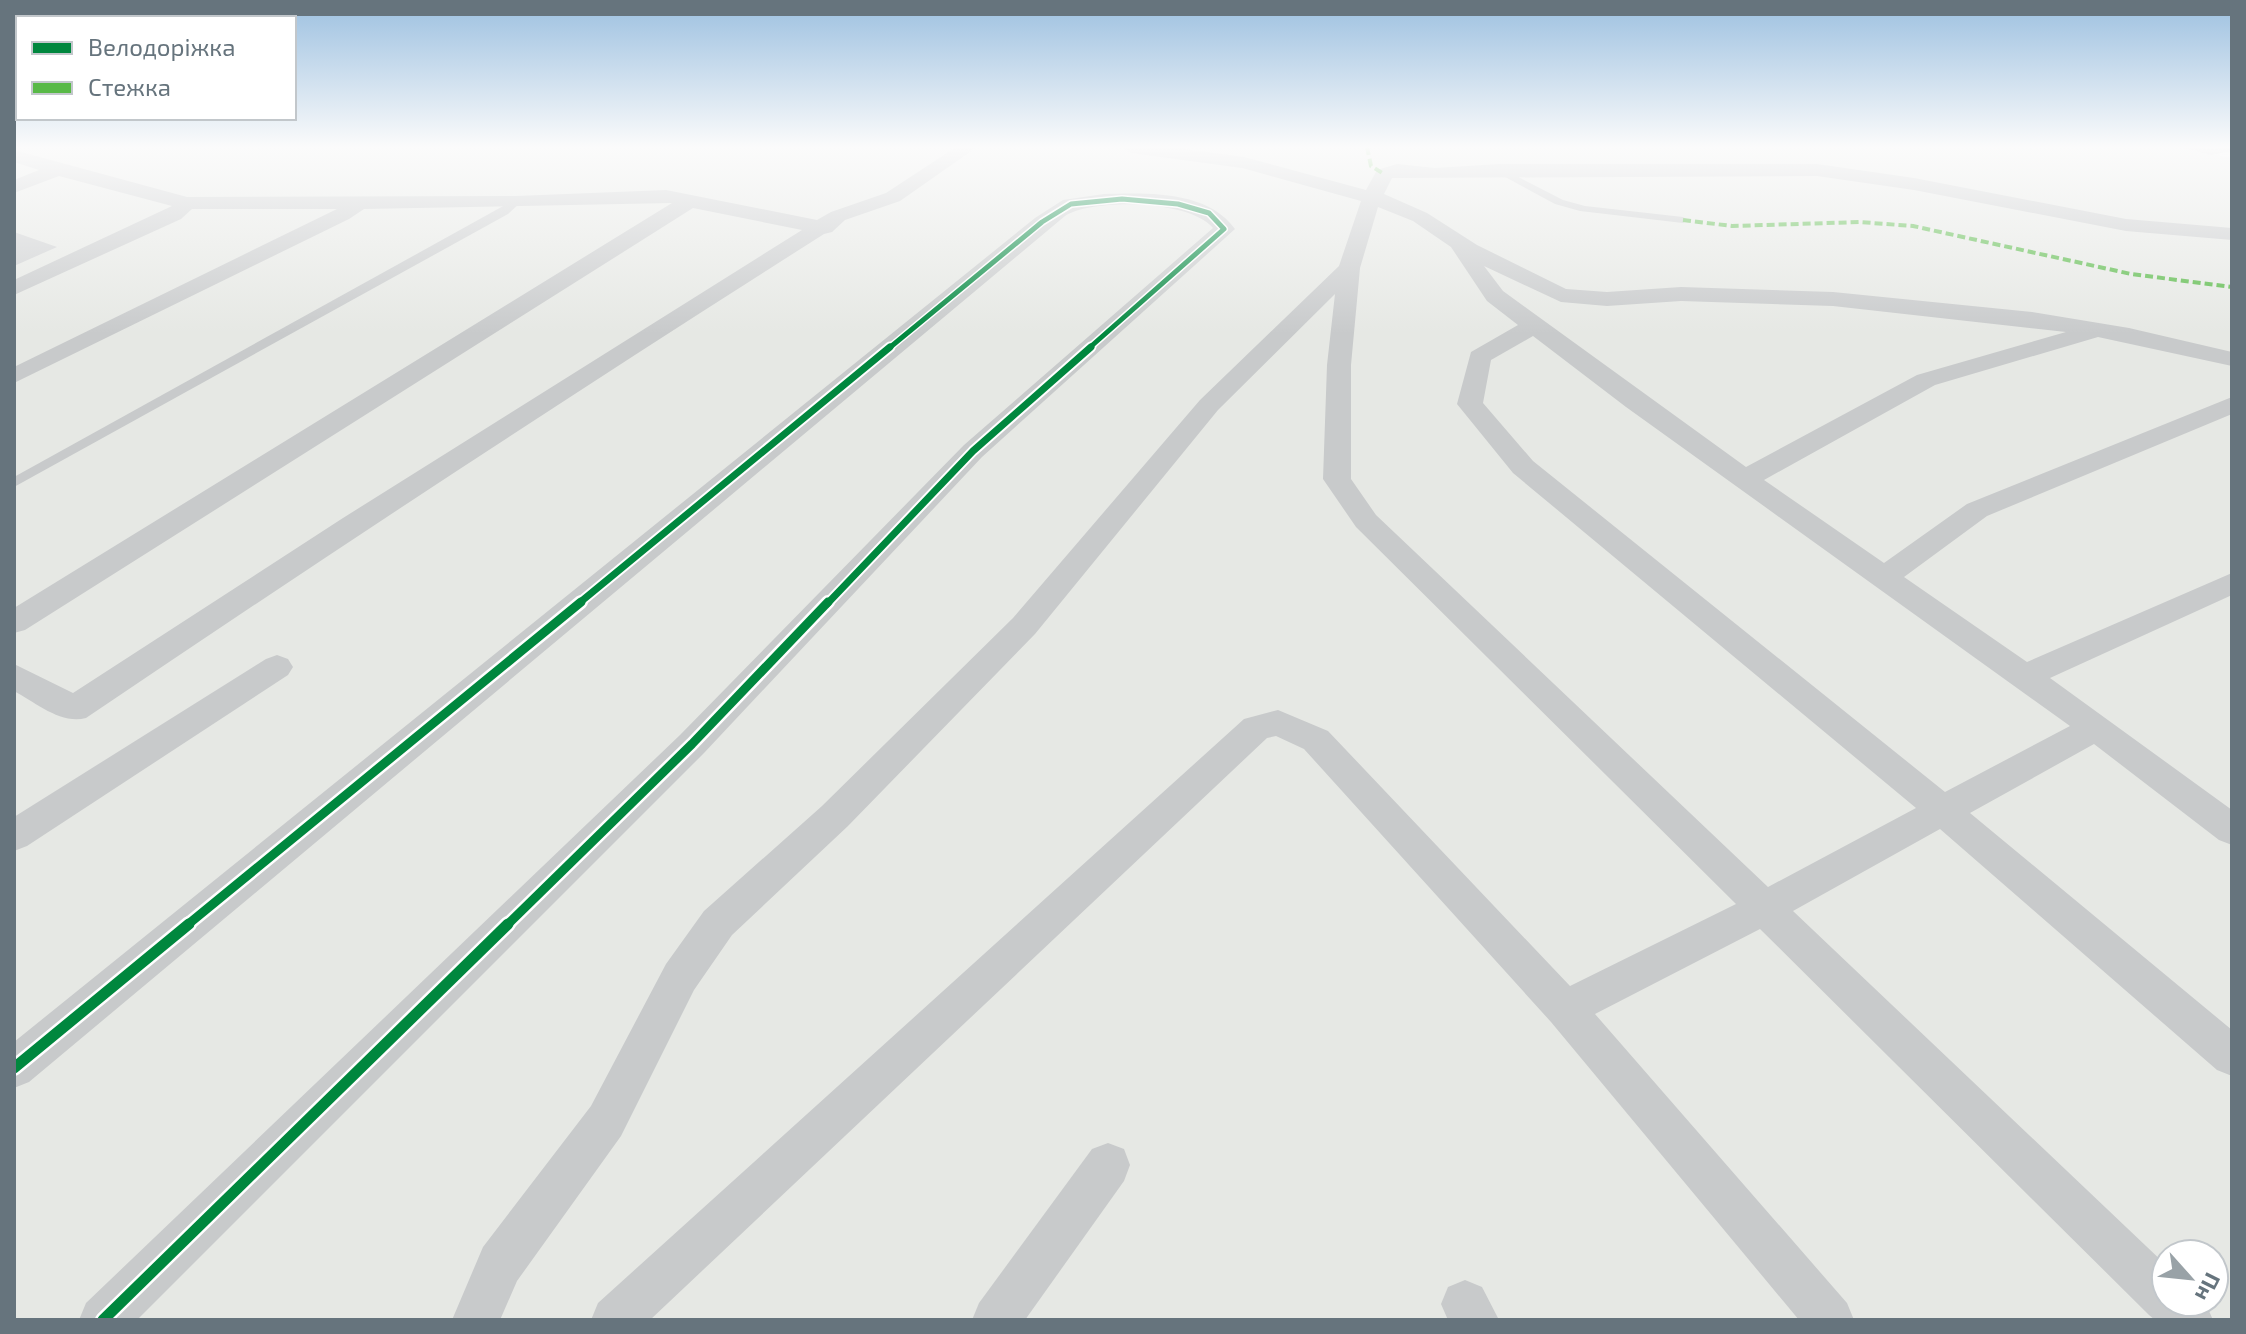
<svg xmlns="http://www.w3.org/2000/svg" width="2246" height="1334" viewBox="0 0 2246 1334" font-family="'Exo 2',sans-serif">
  <style>
    .green { fill: #e6e8e4; fill-rule: evenodd }
    .building { fill: #cdcfd0 }
    .lines { fill: none; stroke-linecap: round; stroke-linejoin: round }
    .service { fill: #c8cacb; fill-rule: evenodd }
    .minor { fill: #c8cacb; fill-rule: evenodd }
    .quiet { stroke: #58b947; stroke-width: 4; stroke-dasharray: 8 4; stroke-linecap: butt }
    .cycleway-far3-casing { stroke: #fff; stroke-width: 8 }
    .cycleway-far2-casing { stroke: #fff; stroke-width: 11 }
    .cycleway-far1-casing { stroke: #fff; stroke-width: 14 }
    .cycleway-casing { stroke: #fff; stroke-width: 16 }
    .cycleway-far3 { stroke: #00873e; stroke-width: 5 }
    .cycleway-far2 { stroke: #00873e; stroke-width: 7 }
    .cycleway-far1 { stroke: #00873e; stroke-width: 9 }
    .cycleway { stroke: #00873e; stroke-width: 11 }
  </style>
  <rect width="100%" height="100%" fill="#f7f7f6"/>
  <!-- green -->
  <path class="green" d="M14 147H2179L2232 158V1320H14ZM2166 1254H2214V1302H2166Z"/>
  <!-- building -->
  <path class="building" d="M14 232 57 247 14 266Z"/>
  <g class="lines">
    <!-- service -->
    <g class="service">
      <path d="M2181 147 2211 149 2232 147V151L2211 155Z"/>
      <path d="M1499 167 1563 200 1585 206 1683 217 1688 220 1683 223 1580 211 1555 204 1496 172 1494 170Z"/>
      <path d="M516 199 521 202 508 214 14 487V477Z"/>
    </g>
    <!-- minor -->
    <g class="minor">
      <path d="M956 147H977L900 201 845 220 832 232 824 234C575 392 330 553 86 718 61 725 35 702 14 691V664L73 693 343 518 802 230 693 208 25 630 14 633V608L672 203 364 209 349 219 14 383V367L337 209H192L181 219 14 295V280L172 206 59 176 14 193V180L39 170 14 162V150L187 197 516 196 666 190 817 220 831 212 886 193Z"/>
      <path d="M1122 147H1170L1244 157 1366 190 1377 170 1397 164 1435 168 1499 164H1817L1914 178 2126 219 2232 228V240L2126 231 1914 190 1817 176 1392 178 1384 194 1427 213 1477 245 1566 289 1607 292 1681 287 1833 292 2032 312 2129 328 2232 352V366L2098 337 1935 385 1764 480 1884 563 1967 504 2232 397V414L1987 516 1904 577 2027 662 2232 573V595L2050 678 2232 810V845L2219 840 2094 744 1970 813 2232 1030V1076L2217 1070 1940 829 1793 911 2166 1265V1302H2205L2213 1320H2155L2149 1315 1760 929 1595 1014 1847 1303 1854 1320H1799L1551 1022 1304 749 1276 736 1267 738 650 1320H591L598 1303 1244 719 1278 710 1328 731 1570 986 1736 904 1356 527 1323 479 1327 365 1335 294 1218 410 1035 634 848 826 732 935 694 990 621 1136 517 1281 500 1320H452L483 1247 591 1106 666 964 704 911 822 806 1013 618 1200 400 1339 266 1361 201 1242 168 1131 153ZM1378 207 1413 221 1451 247 1487 301 1518 325 1471 352 1457 404 1513 473 1916 808 1768 887 1376 515 1351 479V365L1360 268ZM1484 266 1561 302 1607 306 1681 301 1833 306 2066 332 1917 375 1746 467 1503 291ZM1533 336 1626 407 2070 726 1945 792 1533 461 1483 403 1491 360Z"/>
      <path d="M1104 194C1147 193 1207 190 1235 229L982 457 704 753 137 1320H79L86 1303 680 735 964 445 1213 228C1190 200 1094 198 1065 216L29 1082 14 1088V1042L1035 218 1063 200Z"/>
      <path d="M277 655 288 659 293 667 288 675 27 846 14 851V817L266 659Z"/>
      <path d="M1108 1143 1124 1149 1130 1165 1124 1181 1025 1320H972L979 1303 1092 1149Z"/>
      <path d="M1465 1280 1482 1287 1499 1320H1448L1441 1304 1448 1287Z"/>
    </g>
    <!-- quiet -->
    <g class="quiet">
      <path d="M1367 147 1371 166 1384 174"/>
      <path d="M1683 220 1732 226 1859 222 1913 226 2131 274 2232 287"/>
    </g>
    <defs>
      <path id="cycleway-far3" d="M888 349 1042 222 1071 204 1122 199 1178 204 1209 213 1224 229 1088 349"/>
      <g id="cycleway-far2">
        <path d="M578 604 890 347"/>
        <path d="M827 604 973 451 1091 347"/>
      </g>
      <g id="cycleway-far1">
        <path d="M186 926 581 602"/>
        <path d="M506 926 692 744 828 602"/>
      </g>
      <g id="cycleway">
        <path d="M14 1068 189 924"/>
        <path d="M103 1320 508 924"/>
      </g>
    </defs>
    <!-- cycleway-far3 casing -->
    <use href="#cycleway-far3" class="cycleway-far3-casing"/>
    <!-- cycleway-far2 casing -->
    <use href="#cycleway-far2" class="cycleway-far2-casing"/>
    <!-- cycleway-far1 casing -->
    <use href="#cycleway-far1" class="cycleway-far1-casing"/>
    <!-- cycleway casing -->
    <use href="#cycleway" class="cycleway-casing"/>
    <!-- cycleway-far3 -->
    <use href="#cycleway-far3" class="cycleway-far3"/>
    <!-- cycleway-far2 -->
    <use href="#cycleway-far2" class="cycleway-far2"/>
    <!-- cycleway-far1 -->
    <use href="#cycleway-far1" class="cycleway-far1"/>
    <!-- cycleway -->
    <use href="#cycleway" class="cycleway"/>
  </g>
  <!-- sky -->
  <linearGradient id="sky" x2="0" y2="1"><stop stop-color="#9cc0e0"/><stop offset="0.44" stop-color="#fbfbfb"/><stop offset="1" stop-color="#fbfbfb" stop-opacity="0"/></linearGradient>
  <rect width="2246" height="334" fill="url(#sky)"/>
  <!-- border -->
  <rect width="2246" height="1334" fill="none" stroke="#66747d" stroke-width="32"/>
  <!-- legend -->
  <rect x="16" y="16" width="280" height="104" fill="#ffffff" stroke="#c2c7cb" stroke-width="2"/>
  <rect x="32" y="42" width="40" height="12" fill="#00873e" stroke="#c2c7cb" stroke-width="2"/>
  <text x="88" y="56" font-size="24" fill="#66747d">Велодоріжка</text>
  <rect x="32" y="82" width="40" height="12" fill="#58b947" stroke="#c2c7cb" stroke-width="2"/>
  <text x="88" y="96" font-size="24" fill="#66747d">Стежка</text>
  <!-- north arrow -->
  <g transform="translate(2190 1278) rotate(117)"><circle r="38" fill="#ffffff" stroke="#c2c7cb" stroke-width="2"/>
  <path d="M0-6L14 30L0 20L-14 30Z" fill="#99a2a7"/>
  <text y="-12" font-size="22" font-weight="bold" text-anchor="middle" fill="#66747d">Пн</text>
  </g>
</svg>
